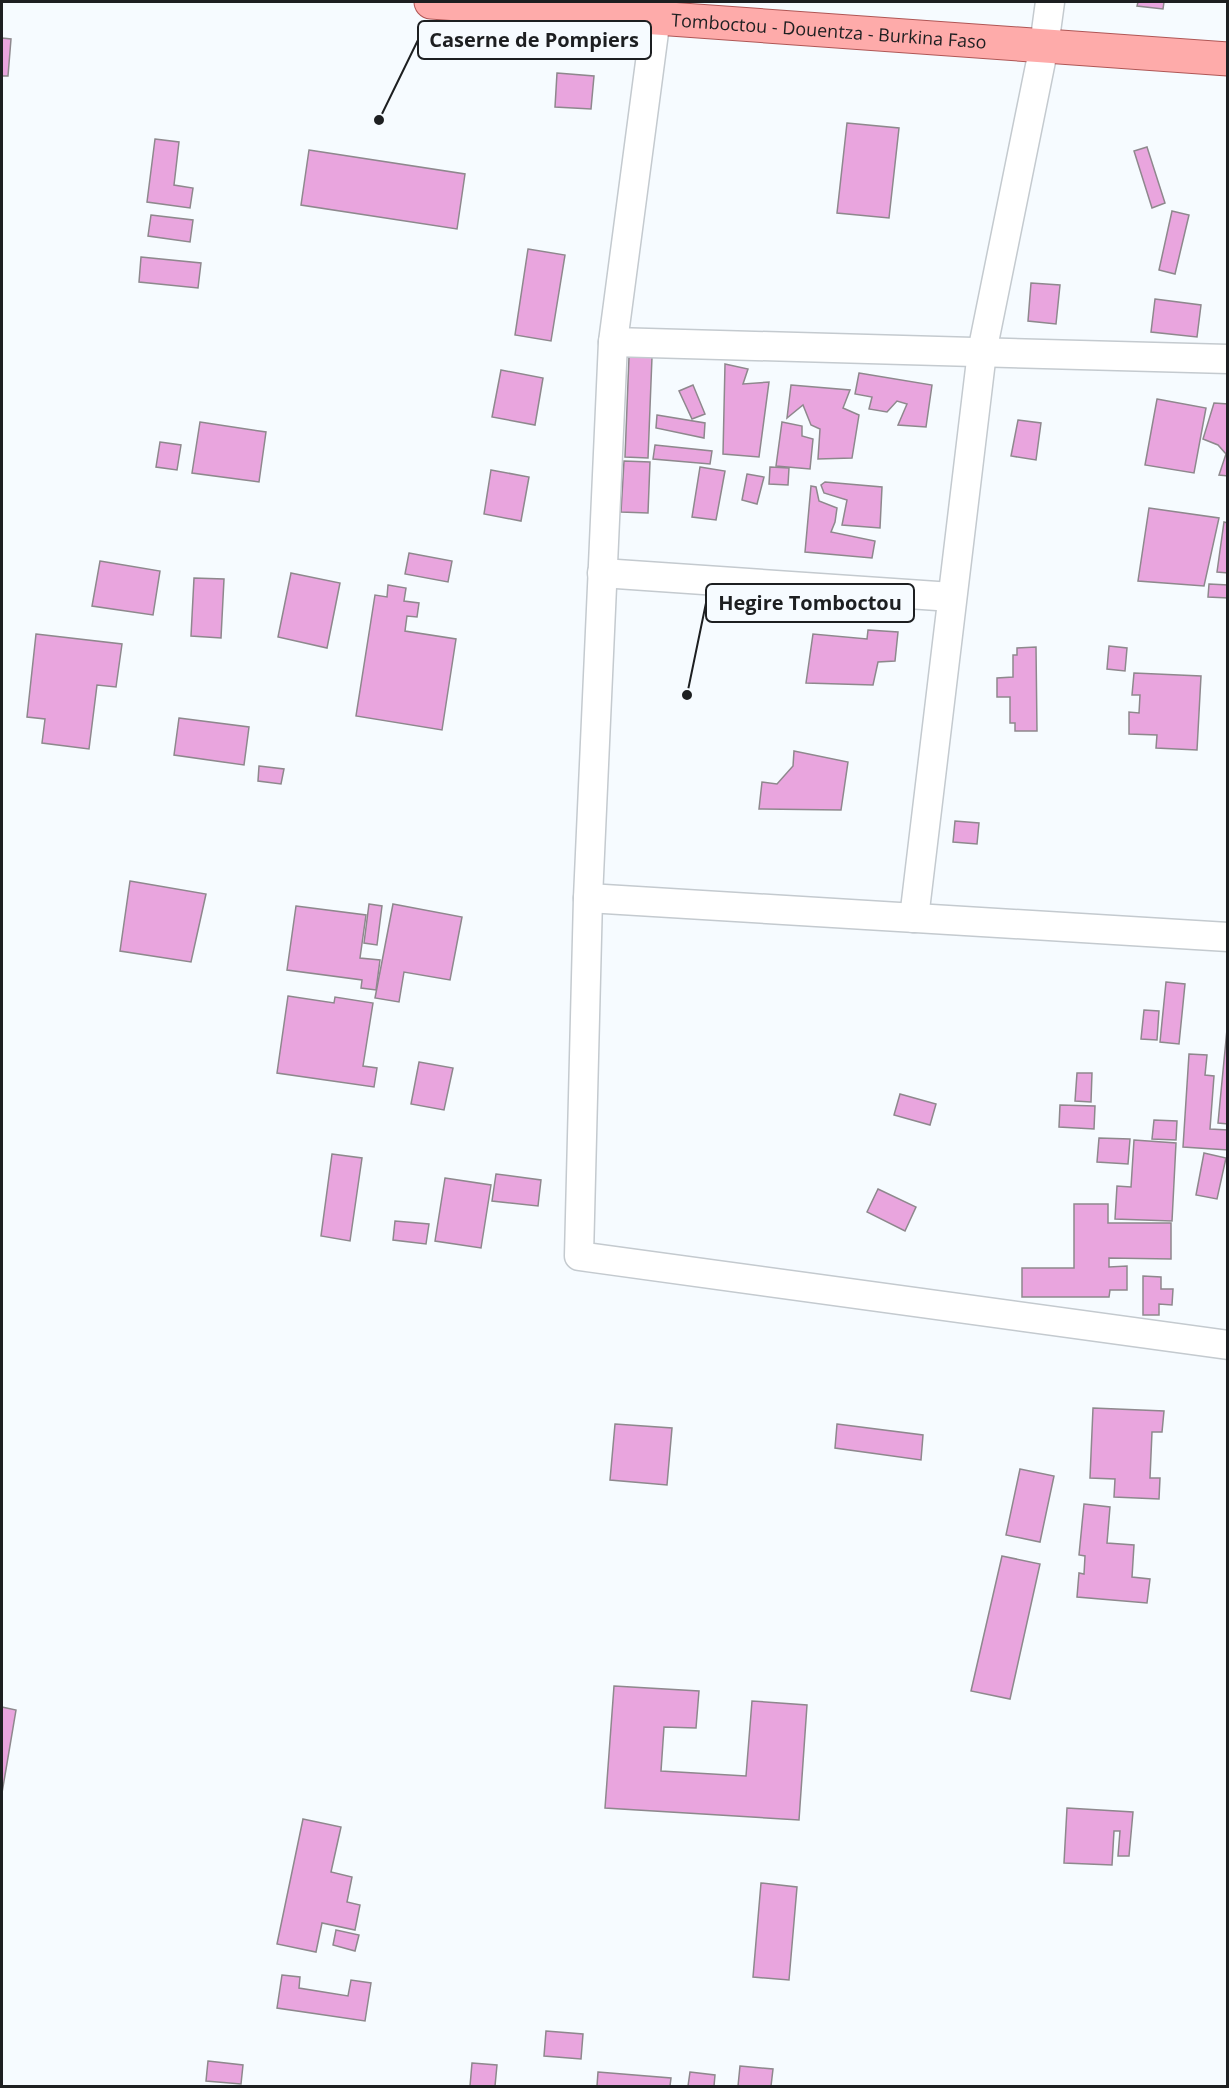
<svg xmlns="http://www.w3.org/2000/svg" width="1229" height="2088" viewBox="0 0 1229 2088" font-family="'Open Sans',sans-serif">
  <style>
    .building { fill: #e9a5de; stroke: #8e888d; stroke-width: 1.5 }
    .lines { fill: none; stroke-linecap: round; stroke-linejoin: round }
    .minor-casing { stroke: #c4cacf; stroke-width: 31 }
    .primary-casing { stroke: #af5655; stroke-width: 35 }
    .minor { stroke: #fff; stroke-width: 28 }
    .primary { stroke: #feabaa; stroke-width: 33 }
    .labels { text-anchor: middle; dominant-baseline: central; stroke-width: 4.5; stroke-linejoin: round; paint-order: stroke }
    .street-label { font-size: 18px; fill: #1d1f21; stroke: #f6fbff }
    .leader { fill: none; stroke: #1d1f21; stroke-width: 2 }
    .callout-dot { fill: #1d1f21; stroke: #f6fbff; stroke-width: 2 }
    .callout { fill: #f6fbff; stroke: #1d1f21; stroke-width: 2 }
    .callout-label { font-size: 20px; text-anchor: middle; font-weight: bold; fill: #1d1f21 }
  </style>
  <rect width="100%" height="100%" fill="#f6fbff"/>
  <!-- building -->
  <g class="building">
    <path d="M1138 2H1164L1163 9 1137 6Z"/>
    <path d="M2 38 11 39 8 76H2Z"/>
    <path d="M557 73 594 76 591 109 555 107Z"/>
    <path d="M847 123 899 128 889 218 837 213Z"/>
    <path d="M155 139 179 142 174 185 193 188 190 208 147 202Z"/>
    <path d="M1147 147 1165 203 1152 208 1134 151Z"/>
    <path d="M309 150 465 174 457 229 301 205Z"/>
    <path d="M1172 211 1189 215 1175 274 1159 270Z"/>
    <path d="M151 215 193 220 190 242 148 236Z"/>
    <path d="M528 249 565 255 551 341 515 335Z"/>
    <path d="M141 257 201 263 198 288 139 282Z"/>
    <path d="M1031 283 1060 285 1056 324 1028 321Z"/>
    <path d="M1155 299 1201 305 1197 337 1151 332Z"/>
    <path d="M629 357H652L648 458 625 457Z"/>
    <path d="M725 364 748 369 743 384 769 382 759 457 723 454Z"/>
    <path d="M501 370 543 378 535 425 492 417Z"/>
    <path d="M859 373 932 385 926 427 898 425 907 404 897 401 887 412 869 409 872 397 855 394Z"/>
    <path d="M693 385 705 414 692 419 679 391Z"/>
    <path d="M791 385 850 390 843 408 859 415 852 458 818 459 820 429 811 425 803 405 787 418Z"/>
    <path d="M1157 399 1206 408 1194 473 1145 465Z"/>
    <path d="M1214 403 1228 404V476L1219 475 1226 454 1218 445 1203 439Z"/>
    <path d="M657 415 705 423 704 438 656 428Z"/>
    <path d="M1018 420 1041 423 1036 460 1011 456Z"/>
    <path d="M200 422 266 432 259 482 192 473Z"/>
    <path d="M782 422 802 426V436L813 439 810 469 776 466Z"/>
    <path d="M160 442 181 445 177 470 156 467Z"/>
    <path d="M655 445 712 451 710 464 653 459Z"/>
    <path d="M624 461 650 462 648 513 621 512Z"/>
    <path d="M700 467 725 471 716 520 692 517Z"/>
    <path d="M770 467 789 468 788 485 769 484Z"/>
    <path d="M491 470 529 477 521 521 484 514Z"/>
    <path d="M747 474 764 477 757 504 742 500Z"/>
    <path d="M825 482 882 487 880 528 842 525 847 500 824 493 821 485Z"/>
    <path d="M811 486 816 487 819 501 837 508 835 522 831 532 875 541 872 558 805 552Z"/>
    <path d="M1149 508 1219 518 1204 586 1138 581Z"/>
    <path d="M1224 522 1228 523V573L1217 572Z"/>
    <path d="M409 553 452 561 448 582 405 574Z"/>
    <path d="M100 561 160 571 153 615 92 606Z"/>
    <path d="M291 573 340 583 327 648 278 637Z"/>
    <path d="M194 578 224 579 221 638 191 636Z"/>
    <path d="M1209 584 1228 585V598L1208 597Z"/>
    <path d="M388 585 406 588 404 601 419 603 417 617 407 616 405 631 456 639 442 730 356 716 375 595 387 597Z"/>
    <path d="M868 630 898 632 895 661 878 662 873 685 806 683 813 634 867 639Z"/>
    <path d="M36 634 122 644 116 687 97 685 89 749 42 743 45 719 27 717Z"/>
    <path d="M1109 646 1127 648 1125 671 1107 669Z"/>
    <path d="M1036 647 1037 731H1015V723H1010V697H997V678L1013 677V655H1017V648Z"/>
    <path d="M1134 673 1201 676 1197 750 1156 748 1157 735 1129 734V712L1139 713 1140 695H1132Z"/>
    <path d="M179 718 249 727 244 765 174 755Z"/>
    <path d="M794 751 848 762 841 810 759 809 762 782 777 784 793 766Z"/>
    <path d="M259 766 284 769 281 784 258 781Z"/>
    <path d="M955 821 979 823 977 844 953 842Z"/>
    <path d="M130 881 206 894 191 962 120 951Z"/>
    <path d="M369 904 382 906 377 945 364 943Z"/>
    <path d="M393 904 462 917 450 980 404 972 399 1002 375 998Z"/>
    <path d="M296 906 366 915 360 958 380 960 376 990 361 988 362 980 287 970Z"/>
    <path d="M1166 982 1185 984 1179 1044 1160 1042Z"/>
    <path d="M288 996 334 1003 335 997 373 1003 363 1066 377 1068 374 1087 277 1073Z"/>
    <path d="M1144 1010 1159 1011 1157 1040 1141 1039Z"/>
    <path d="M1228 1019V1124L1218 1123Z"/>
    <path d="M1189 1054 1207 1055 1205 1075 1214 1076 1210 1129 1228 1130V1150L1183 1147Z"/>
    <path d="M419 1062 453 1068 444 1110 411 1104Z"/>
    <path d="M1077 1073H1092L1091 1102 1075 1101Z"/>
    <path d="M900 1094 936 1104 930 1125 894 1115Z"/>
    <path d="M1060 1105 1095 1106 1094 1129 1059 1127Z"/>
    <path d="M1154 1120 1177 1121 1176 1140 1152 1139Z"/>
    <path d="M1099 1138 1130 1139 1128 1164 1097 1162Z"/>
    <path d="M1134 1140 1176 1143 1172 1221 1115 1219 1117 1186 1131 1187Z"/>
    <path d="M1204 1153 1226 1158 1217 1199 1196 1195Z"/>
    <path d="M332 1154 362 1158 350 1241 321 1236Z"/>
    <path d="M496 1174 541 1180 538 1206 492 1201Z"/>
    <path d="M445 1178 491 1185 481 1248 435 1241Z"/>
    <path d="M878 1189 916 1207 905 1231 867 1212Z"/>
    <path d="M1074 1204H1108V1223H1171V1259L1109 1258V1267L1127 1266V1290H1110L1109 1297H1022V1268H1074Z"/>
    <path d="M395 1221 429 1224 426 1244 393 1240Z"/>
    <path d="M1143 1276 1161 1277V1289H1173L1172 1305 1159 1304V1315H1143Z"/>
    <path d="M1093 1408 1164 1411 1162 1432H1152L1150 1478H1160L1159 1499 1114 1497 1115 1479 1090 1478Z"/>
    <path d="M615 1424 672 1428 667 1485 610 1480Z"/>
    <path d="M837 1424 923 1435 921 1460 835 1448Z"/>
    <path d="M1020 1469 1054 1476 1040 1542 1006 1535Z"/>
    <path d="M1084 1504 1110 1507 1107 1543 1134 1545 1132 1577 1150 1579 1147 1603 1077 1597 1079 1573 1084 1574 1085 1556 1079 1555Z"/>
    <path d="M1002 1556 1040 1564 1010 1699 971 1691Z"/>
    <path d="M614 1686 699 1691 696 1728 664 1727 661 1771 746 1776 752 1701 807 1705 799 1820 605 1808Z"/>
    <path d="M2 1707 16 1710 2 1793Z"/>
    <path d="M1067 1808 1133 1812 1129 1856H1118L1120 1831H1114L1112 1865 1064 1863Z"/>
    <path d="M303 1819 341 1827 331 1872 352 1877 347 1902 360 1905 355 1930 322 1923 316 1952 277 1944Z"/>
    <path d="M761 1883 797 1887 789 1980 753 1977Z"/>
    <path d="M336 1930 359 1935 355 1951 333 1945Z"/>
    <path d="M282 1975 300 1977 299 1988 348 1996 351 1980 371 1983 365 2021 277 2008Z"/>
    <path d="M546 2031 583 2034 581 2059 544 2056Z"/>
    <path d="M208 2061 243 2065 241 2084 206 2081Z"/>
    <path d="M472 2063 497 2065 495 2086H470Z"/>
    <path d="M740 2066 773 2069 771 2086H738Z"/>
    <path d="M598 2072 671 2078 670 2086H597Z"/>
    <path d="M690 2072 715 2075 714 2086H688Z"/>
  </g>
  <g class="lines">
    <defs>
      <g id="minor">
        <path d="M658 2 613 342 588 898 579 1256 1228 1345"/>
        <path d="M613 342 1228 359"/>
        <path d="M602 573 952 597"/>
        <path d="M588 898 1228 937"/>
        <path d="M914 918 982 352 1044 46 1050 2"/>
      </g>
      <g id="primary">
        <path id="s1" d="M431 2 1228 59"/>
      </g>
    </defs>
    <!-- minor casing -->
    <use href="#minor" class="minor-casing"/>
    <!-- primary casing -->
    <use href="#primary" class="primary-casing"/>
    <!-- minor -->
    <use href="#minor" class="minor"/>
    <!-- primary -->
    <use href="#primary" class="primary"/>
  </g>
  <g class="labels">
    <!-- street labels -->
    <g class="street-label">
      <text stroke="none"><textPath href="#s1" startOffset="399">Tomboctou - Douentza - Burkina Faso</textPath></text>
    </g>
  </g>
  <!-- callouts -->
  <path class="leader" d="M379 120L418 40M687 695L706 603"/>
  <g class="callout-dot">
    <circle cx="379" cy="120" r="6"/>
    <circle cx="687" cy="695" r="6"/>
  </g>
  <g class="callout">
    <rect x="418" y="21" width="233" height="38" rx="6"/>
    <rect x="706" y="584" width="208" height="38" rx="6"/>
  </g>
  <g class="callout-label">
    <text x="534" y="47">Caserne de Pompiers</text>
    <text x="810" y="610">Hegire Tomboctou</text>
  </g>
  <!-- border -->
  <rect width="1229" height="2088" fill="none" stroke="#1d1f21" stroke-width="6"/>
</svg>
